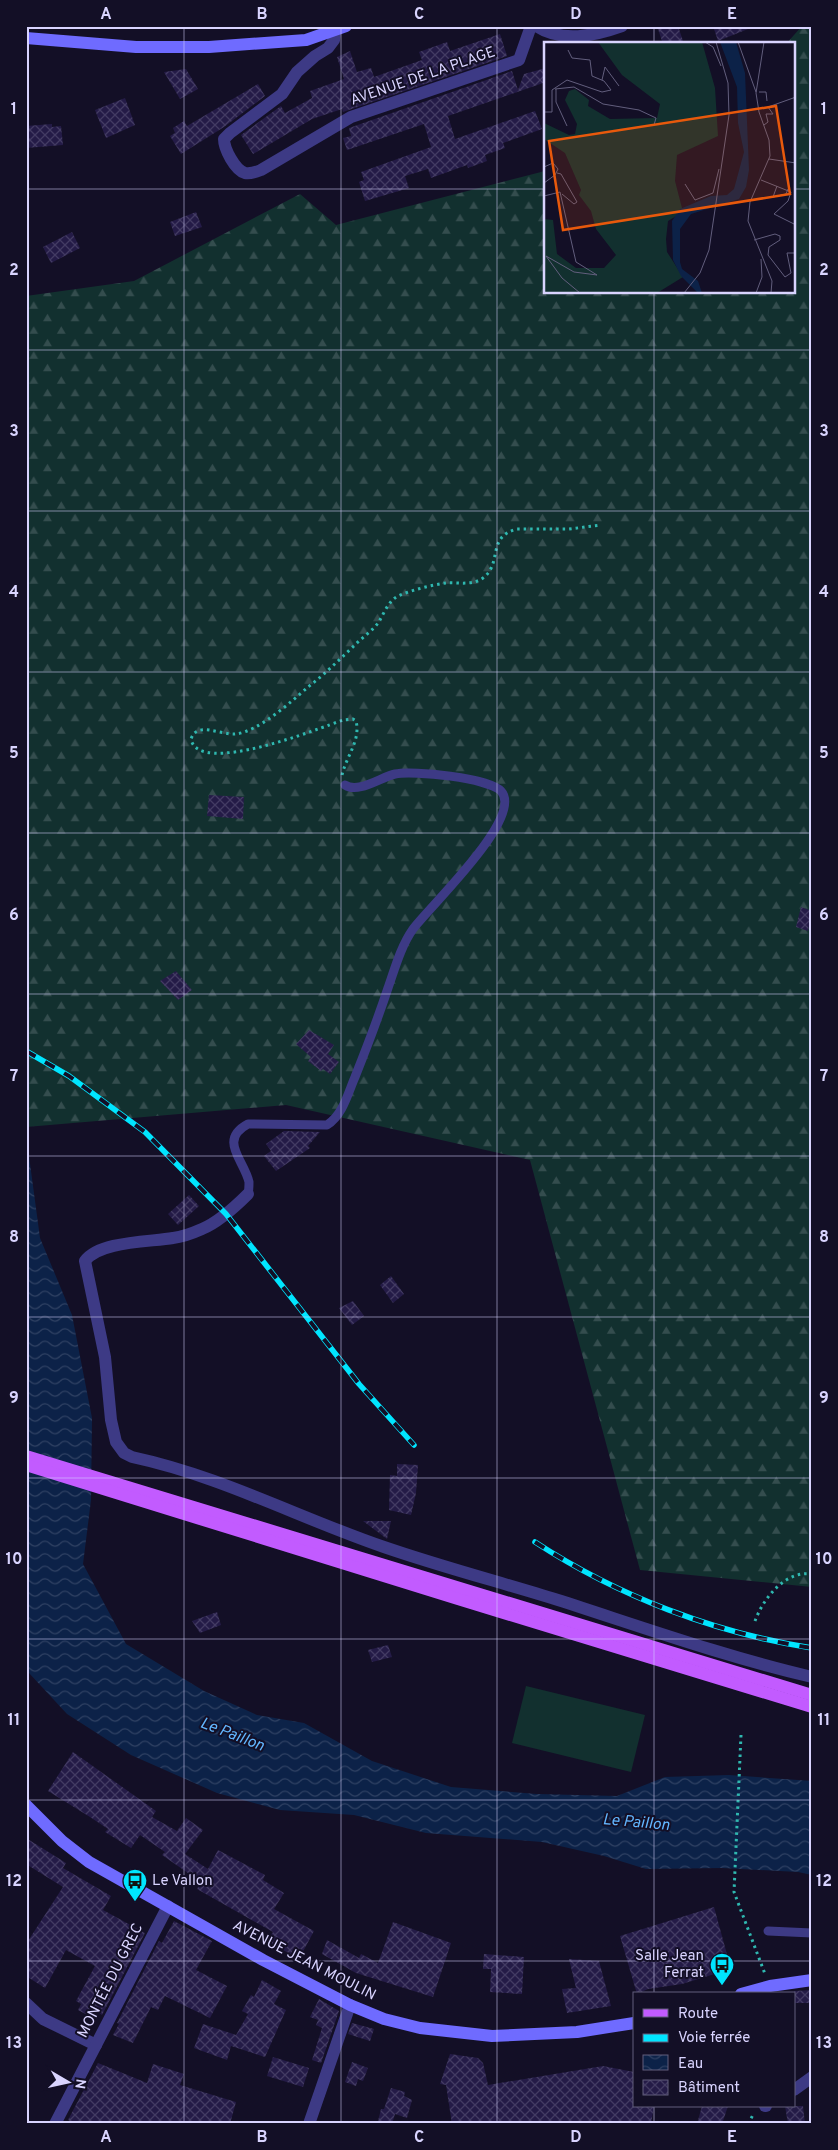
<svg xmlns="http://www.w3.org/2000/svg" width="838" height="2150" viewBox="0 0 838 2150" font-family="Overpass,sans-serif">
  <style>
    .forest { fill: url(#forest-firs) }
    .garden { fill: #12302f }
    .water { fill: url(#water-waves) }
    .building { fill: url(#building-cross-hatch) }
    .lines { fill: none; stroke-linecap: round; stroke-linejoin: round }
    .path { stroke: #2fb8b0; stroke-width: 3; stroke-dasharray: 2.5 4; stroke-linecap: butt }
    .lane { stroke: #3d3a85; stroke-width: 9 }
    .street { stroke: #3d3a85; stroke-width: 12 }
    .secondary { stroke: #6f6bff; stroke-width: 12 }
    .primary { stroke: #c25bff; stroke-width: 12 }
    .rail-casing { stroke: #00e5ff; stroke-width: 5.5 }
    .rail { stroke: #130f26; stroke-width: 4; stroke-dasharray: 11; stroke-linecap: butt }
    .grid { fill: none; stroke: #d9d4ff; stroke-width: 1; stroke-opacity: 0.55 }
    .labels { text-anchor: middle; dominant-baseline: central; stroke-width: 4; stroke-linejoin: round; paint-order: stroke }
    .street-label { font-size: 15px; fill: #d9d4ff; stroke: #130f26 }
    .poi-label { font-size: 15px; fill: #d9d4ff; stroke: #130f26; text-anchor: start }
    .water-label { font-size: 16px; font-style: italic; fill: #62b6ff; stroke: #130f26 }
    .inset-road { fill: none; stroke: #625e7d; stroke-width: 1 }
    .view { fill: #e8590c; fill-opacity: 0.15; stroke: #e8590c; stroke-width: 2.5 }
    .inset-edge { fill: none; stroke: #d9d4ff; stroke-width: 2.5 }
    .neatline { fill: none; stroke: #d9d4ff; stroke-width: 2 }
    .grid-label { font-size: 16px; text-anchor: middle; font-weight: bold; fill: #d9d4ff }
  </style>
  <defs>
    <pattern id="forest-firs" width="22" height="20" patternUnits="userSpaceOnUse" patternTransform="scale(1.25)"><rect width="22" height="20" fill="#12302f"/><path d="M5 1l3.5 6h-7zM16 11l3.5 6h-7z" fill="#344d4e"/></pattern>
    <pattern id="water-waves" width="16" height="10" patternUnits="userSpaceOnUse" patternTransform="scale(1.25)"><rect width="16" height="10" fill="#0c2248"/><path d="M0 5q4-4 8 0t8 0" fill="none" stroke="#2f4163"/></pattern>
    <pattern id="building-cross-hatch" width="8" height="8" patternUnits="userSpaceOnUse" patternTransform="scale(1.25)"><rect width="8" height="8" fill="#241b47"/><path d="M0 0l8 8M0 8l8-8" fill="none" stroke="#433b63"/></pattern>
  </defs>
  <rect width="100%" height="100%" fill="#130f26"/>
  <!-- forest -->
  <path class="forest" d="M802 26H812V1587L640 1570 530 1160 286 1105 26 1127V296L134 281 300 194 336 225 545 171 546 292H794V44H786Z"/>
  <!-- garden -->
  <path class="garden" d="M526 1686 645 1715 631 1772 512 1743Z"/>
  <!-- water -->
  <path class="water" d="M26 1134 40 1238 72 1315 92 1418 91 1500 83 1564 126 1644 204 1691 257 1715 304 1723 372 1761 451 1787 537 1794 617 1796 665 1777 729 1775 812 1781V1875L798 1872 722 1868 646 1869 604 1856 542 1842 426 1833 354 1815 280 1810 217 1793 131 1755 67 1714 29 1673 26 1664Z"/>
  <!-- building -->
  <g class="building">
    <path d="M657 26H678L684 44H663Z"/>
    <path d="M713 26H753V27L718 41Z"/>
    <path d="M500 34 507 56 343 112 342 109 312 119 253 154 241 135 281 106 285 113 312 98 310 91 344 79 337 57 350 51 357 72 371 68 374 77 422 60 419 52 447 42 450 51Z"/>
    <path d="M546 68V82L448 116 455 139 535 111 542 129 503 143 505 148 485 155 487 161 468 168 467 165 431 178 428 169 405 176 409 188 365 201 359 182 364 180 361 172 431 147 424 124 347 150 343 138 351 136 349 128 512 71 518 90 524 74Z"/>
    <path d="M186 69 198 89 180 99 164 72Z"/>
    <path d="M258 84 265 96 224 127 181 154 170 136 175 133 173 128 184 121 187 126Z"/>
    <path d="M125 98 135 125 106 138 95 110Z"/>
    <path d="M52 124V127L61 126 63 145 26 148V126Z"/>
    <path d="M196 212 202 227 175 236 170 222Z"/>
    <path d="M72 232 80 248 51 263 43 247Z"/>
    <path d="M209 795 244 797 243 819 207 816Z"/>
    <path d="M801 907 812 911 808 931 796 927Z"/>
    <path d="M176 971 192 990 178 1000 160 981Z"/>
    <path d="M309 1030 334 1045 328 1054 339 1062 330 1074 323 1069 321 1071 308 1061 311 1057 296 1044Z"/>
    <path d="M284 1131 320 1132 308 1146 310 1148 276 1171 264 1156 271 1151 266 1144Z"/>
    <path d="M189 1195 199 1206 178 1225 168 1214Z"/>
    <path d="M391 1276 404 1294 393 1303 380 1285Z"/>
    <path d="M353 1301 364 1316 352 1325 339 1308Z"/>
    <path d="M397 1464 418 1465 416 1493 411 1515 389 1510 390 1475 397 1476Z"/>
    <path d="M363 1521H391L387 1539Z"/>
    <path d="M217 1612 221 1625 200 1633 192 1621Z"/>
    <path d="M388 1645 392 1657 372 1662 368 1650Z"/>
    <path d="M73 1752 156 1811 152 1817 177 1831 186 1818 203 1830 185 1854 208 1869 218 1850 265 1875 263 1880 284 1893 274 1909 314 1931 299 1959 267 1941 273 1932 197 1889 201 1882 162 1855 165 1852 140 1835 131 1848 105 1832 108 1829 90 1817 48 1791Z"/>
    <path d="M26 1838 66 1863 63 1868 111 1896 103 1910 145 1933 102 2015 95 2010 91 2017 78 2010 81 2004 76 2001 95 1966 66 1950 45 1988 26 1976V1944L63 1887 26 1864Z"/>
    <path d="M714 1907 731 1969 682 1984 648 1989 637 1994 620 1936Z"/>
    <path d="M174 1921 212 1941 196 1970 227 1986 210 2018 165 1996 158 2010 151 2007 133 2043 113 2035 119 2024 117 2023 159 1941 162 1943Z"/>
    <path d="M393 1922 451 1943 433 1997 356 1973 322 1954 327 1940 359 1958 361 1954 378 1963Z"/>
    <path d="M484 1954 524 1957 522 1994 490 1992 491 1969H483Z"/>
    <path d="M569 1959 599 1961 611 2006 567 2013 562 1989 576 1988Z"/>
    <path d="M262 1980 281 1991 274 2004 286 2010 265 2057 231 2046 227 2060 194 2048 203 2024 236 2035 248 2014 242 2011 251 1995 254 1997Z"/>
    <path d="M812 1990V2003H794V1991Z"/>
    <path d="M319 1999 339 2011 321 2063 312 2060 322 2028 316 2025 318 2020 310 2017Z"/>
    <path d="M352 2023 374 2029 370 2041 348 2034Z"/>
    <path d="M450 2054 478 2058 483 2063 488 2085 603 2066 634 2072V2106H654L651 2124H452L446 2085 440 2084Z"/>
    <path d="M273 2057 309 2068 303 2087 267 2076Z"/>
    <path d="M352 2062 368 2068 363 2081 358 2079 356 2086 345 2082Z"/>
    <path d="M98 2063 147 2083 153 2064 184 2074 180 2085 236 2102 230 2124H75L68 2120Z"/>
    <path d="M391 2088 405 2092 404 2096 412 2100 407 2118 395 2114 392 2124 378 2121 381 2109H384Z"/>
    <path d="M702 2106H728L722 2124H697Z"/>
    <path d="M785 2106H803L805 2124H788Z"/>
  </g>
  <g class="lines">
    <!-- path -->
    <g class="path">
      <path d="M342 775C346 757 361 740 356 721L353 719 343 720C320 728 198 777 191 739 197 721 220 735 235 734 258 732 291 702 308 687 325 674 340 659 356 644 363 637 372 631 378 623 384 614 388 601 398 596 412 590 431 585 446 583 458 582 472 586 483 578 503 563 486 537 517 529H569L601 525"/>
      <path d="M755 1621C763 1599 785 1570 812 1574"/>
      <path d="M741 1735 734 1892 765 1974"/>
      <path d="M748 2124 754 2113"/>
    </g>
    <!-- lane -->
    <g class="lane">
      <path d="M248 1194C249 1190 249 1186 249 1182 244 1160 218 1140 248 1124L327 1125C343 1115 348 1093 355 1077 367 1047 378 1018 388 988 395 968 401 946 413 929 429 907 525 817 501 791 489 778 413 770 395 774 381 777 358 794 345 785"/>
      <path d="M768 1931 812 1933"/>
    </g>
    <!-- street -->
    <g class="street">
      <path d="M536 26C562 43 594 36 622 26"/>
      <path d="M335 31 334 40 328 48 315 56 297 72 282 94 230 133 224 139C224 149 235 170 245 173 250 174 256 172 261 170L351 117 519 60 531 26"/>
      <path d="M248 1194C235 1207 219 1222 202 1229 193 1233 182 1237 173 1238 150 1242 99 1241 85 1261L105 1357 111 1420 116 1442 124 1453 132 1457C221 1476 299 1518 384 1547 442 1567 500 1582 558 1600 642 1627 726 1657 812 1677"/>
      <path d="M26 2003 43 2019 96 2045"/>
      <path d="M794 2090 812 2077"/>
      <path d="M765 2106H766"/>
      <path d="M55 2124 168 1906"/>
      <path d="M309 2124 350 2005"/>
    </g>
    <!-- secondary -->
    <g class="secondary">
      <path d="M26 38 136 47H209L306 40 346 26"/>
      <path d="M26 1805 62 1841 89 1862 263 1960 350 2005 384 2019 420 2028 492 2036 577 2032 634 2023"/>
      <path d="M741 1994 770 1986 812 1980"/>
    </g>
    <!-- primary -->
    <g class="primary">
      <path d="M26 1456 812 1695"/>
      <path d="M26 1465 458 1599 812 1707"/>
    </g>
    <defs>
      <g id="rail">
        <path d="M26 1051 69 1076 145 1132 226 1214 359 1384 414 1445"/>
        <path d="M535 1542C618 1596 714 1633 812 1648"/>
      </g>
    </defs>
    <!-- rail casing -->
    <use href="#rail" class="rail-casing"/>
    <!-- rail -->
    <use href="#rail" class="rail"/>
  </g>
  <!-- grid -->
  <path class="grid" d="M184 26V2124M341 26V2124M497 26V2124M654 26V44M26 189H546M794 189H812M654 292V1994M26 350H812M26 511H812M26 672H812M26 833H812M26 994H812M26 1156H812M26 1317H812M26 1478H812M26 1639H812M26 1800H812M26 1961H812M654 2106V2124"/>
  <!-- icons -->
  <defs>
    <symbol id="bus-pin" viewBox="-11 -11 22 30"><path d="M0 17L-7.5 6A9.5 9.5 0 1 1 7.5 6Z" fill="#00e5ff" stroke="#130f26"/><path d="M-5-6H5V4H4V6H2V4H-2V6H-4V4H-5ZM-3.5-4V0h7V-4ZM-3.5 1.2v1.5H-2V1.2ZM2 1.2v1.5H3.5V1.2Z" fill="#111"/></symbol>
  </defs>
  <g fill-rule="evenodd">
    <use href="#bus-pin" x="121" y="1867" width="28" height="38"/>
    <use href="#bus-pin" x="708" y="1951" width="28" height="38"/>
  </g>
  <g class="labels">
    <!-- street labels -->
    <g class="street-label">
      <text transform="translate(423 77) rotate(-19)">AVENUE DE LA PLAGE</text>
      <text transform="translate(304 1961) rotate(27)">AVENUE JEAN MOULIN</text>
      <text transform="translate(111 1981) rotate(-63)">MONTÉE DU GREC</text>
    </g>
    <!-- poi labels -->
    <g class="poi-label">
      <text x="152" y="1881">Le Vallon</text>
      <text x="704" y="1956" text-anchor="end">Salle Jean<tspan x="704" dy="17">Ferrat</tspan></text>
    </g>
    <!-- water labels -->
    <g class="water-label">
      <text transform="translate(232 1735) rotate(21)">Le Paillon</text>
      <text transform="translate(636 1823) rotate(5)">Le Paillon</text>
    </g>
  </g>
  <!-- overview -->
  <g transform="translate(544 42)">
    <rect width="251" height="251" fill="#130f26"/>
    <path d="M54 0H158L171 46 174 94 133 113 131 139 139 170 124 179 122 197 123 210 139 235 113 251H0V177L9 178 13 212 32 226H60L72 213 52 187 47 169 35 153 37 148 21 111 0 97V81L25 93 31 92 33 82 21 58 25 49 31 47 45 58 44 64 66 77 113 76 116 62 78 33Z" fill="#12302f"/>
    <path d="M176 0H192L201 31 205 128 202 145 195 157 147 172 136 187V220L138 227 154 239 158 251H154L137 234 129 218 128 179 136 167 167 154 183 153 190 147 200 110 194 81 193 45Z" fill="#0c2248"/>
    <path class="inset-road" d="M161 0 169 5 177 24M194 0 212 50M220 0 212 51 215 70 225 98 226 114 206 160 204 179 228 239 227 251M58 38 61 25 75 44M11 47 30 45 59 62 95 68 112 76 110 83M12 47V60L23 84M215 50H222L223 59M0 70H8V48L23 38 58 50 67 48 60 39 48 34 46 18 28 16 24 8M220 83 224 80 222 72H229L224 65 252 55M225 117 252 121M0 125 9 121 14 127 11 133 0 141M13 131 17 132 33 160 30 162 18 152M217 138 247 150 244 159 230 172 252 183M141 142 151 158 169 151 175 127M233 144 229 155 242 152 244 147M0 154 16 150 32 220 53 233 30 230 2 214 18 236 36 251M210 198 231 192 236 194V198L225 205 224 213 241 235 247 231 243 211H252M140 251 156 231 165 208 185 73 184 41 172 0M212 251 218 235 217 217"/>
    <path class="view" d="M232 64 246 152 19 188 5 99Z"/>
    <rect width="251" height="251" class="inset-edge"/>
  </g>
  <!-- border -->
  <rect width="838" height="2150" fill="none" stroke="#130f26" stroke-width="55"/>
  <!-- legend -->
  <rect x="633" y="1992" width="162" height="115" fill="#130f26" stroke="#625e7d"/>
  <rect x="643" y="2009" width="25" height="8" fill="#c25bff" stroke="#625e7d"/>
  <text x="678" y="2018" font-size="15" fill="#d9d4ff">Route</text>
  <rect x="643" y="2034" width="25" height="8" fill="#00e5ff" stroke="#625e7d"/>
  <text x="678" y="2042" font-size="15" fill="#d9d4ff">Voie ferrée</text>
  <rect x="643" y="2055" width="25" height="15" fill="url(#water-waves)" stroke="#625e7d"/>
  <text x="678" y="2068" font-size="15" fill="#d9d4ff">Eau</text>
  <rect x="643" y="2080" width="25" height="15" fill="url(#building-cross-hatch)" stroke="#625e7d"/>
  <text x="678" y="2092" font-size="15" fill="#d9d4ff">Bâtiment</text>
  <!-- north arrow -->
  <g transform="translate(68 2082) rotate(99)" stroke="#130f26" stroke-width="4" paint-order="stroke">
  <path d="M0-4L9 19L0 12L-9 19Z" fill="#d9d4ff"/>
  <text y="-8" font-size="14" font-weight="bold" text-anchor="middle" fill="#d9d4ff">N</text>
  </g>
  <rect x="28" y="28" width="782" height="2094" class="neatline"/>
  <g class="grid-label">
    <text x="106" y="19">A</text>
    <text x="262" y="19">B</text>
    <text x="419" y="19">C</text>
    <text x="576" y="19">D</text>
    <text x="732" y="19">E</text>
    <text x="14" y="114">1</text>
    <text x="824" y="114">1</text>
    <text x="14" y="275">2</text>
    <text x="824" y="275">2</text>
    <text x="14" y="436">3</text>
    <text x="824" y="436">3</text>
    <text x="14" y="597">4</text>
    <text x="824" y="597">4</text>
    <text x="14" y="758">5</text>
    <text x="824" y="758">5</text>
    <text x="14" y="920">6</text>
    <text x="824" y="920">6</text>
    <text x="14" y="1081">7</text>
    <text x="824" y="1081">7</text>
    <text x="14" y="1242">8</text>
    <text x="824" y="1242">8</text>
    <text x="14" y="1403">9</text>
    <text x="824" y="1403">9</text>
    <text x="14" y="1564">10</text>
    <text x="824" y="1564">10</text>
    <text x="14" y="1725">11</text>
    <text x="824" y="1725">11</text>
    <text x="14" y="1886">12</text>
    <text x="824" y="1886">12</text>
    <text x="14" y="2048">13</text>
    <text x="824" y="2048">13</text>
    <text x="106" y="2142">A</text>
    <text x="262" y="2142">B</text>
    <text x="419" y="2142">C</text>
    <text x="576" y="2142">D</text>
    <text x="732" y="2142">E</text>
  </g>
</svg>
